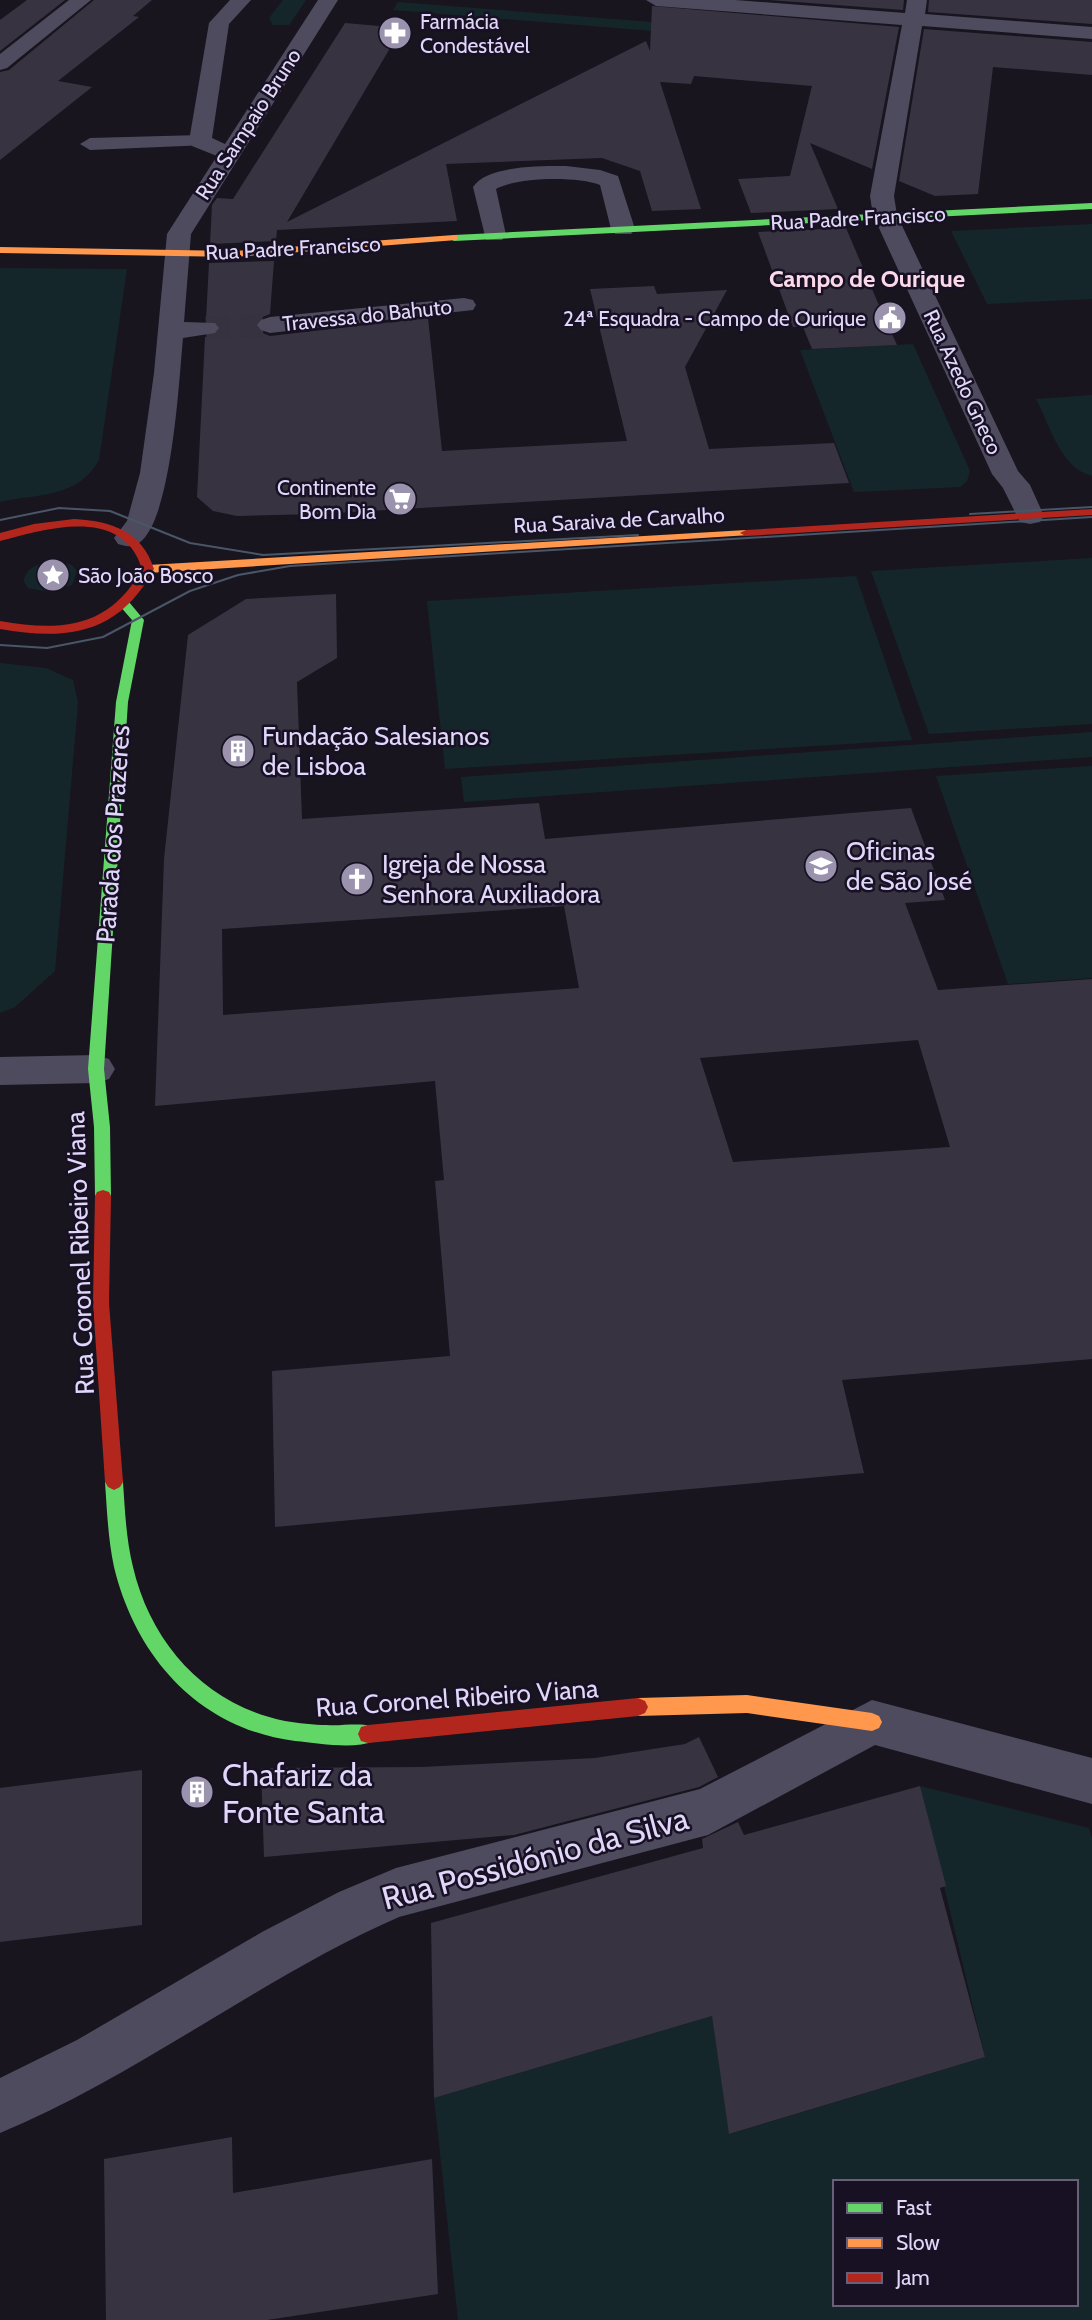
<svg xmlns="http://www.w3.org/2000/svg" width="1092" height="2320" viewBox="0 0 1092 2320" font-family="Cabin,sans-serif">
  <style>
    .green { fill: #15262b; fill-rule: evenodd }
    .building { fill: #383341; fill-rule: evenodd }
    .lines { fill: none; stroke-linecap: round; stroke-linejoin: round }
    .street-tunnel { stroke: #363240; stroke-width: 23; stroke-dasharray: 23 11; stroke-linecap: butt }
    .lane { fill: #4f4b5f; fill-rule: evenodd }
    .street { fill: #4f4b5f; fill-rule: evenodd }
    .fast { fill: #63d668; fill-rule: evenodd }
    .slow { fill: #ff974d; fill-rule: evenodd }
    .jam { fill: #b3261e; fill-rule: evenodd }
    .tram { stroke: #495667; stroke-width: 2 }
    .labels { text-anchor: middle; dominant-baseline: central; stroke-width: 5; stroke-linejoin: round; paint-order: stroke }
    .far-poi-label { font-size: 21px; fill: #e1d7fb; stroke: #171123; text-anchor: start }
    .far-street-label { font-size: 21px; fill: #e1d7fb; stroke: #171123 }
    .far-quarter-label { font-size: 24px; font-weight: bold; fill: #fbd9e9; stroke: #171123 }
    .poi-label { font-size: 26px; fill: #e1d7fb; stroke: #171123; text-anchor: start }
    .street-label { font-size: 26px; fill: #e1d7fb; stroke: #171123 }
    .near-poi-label { font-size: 32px; fill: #e1d7fb; stroke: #171123; text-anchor: start }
    .near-street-label { font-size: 32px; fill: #e1d7fb; stroke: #171123 }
  </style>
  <rect width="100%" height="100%" fill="#18151f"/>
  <!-- green -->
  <g class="green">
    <path d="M283 0H306L289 25H273L269 18Z"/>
    <path d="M398 2 842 37 840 46 393 10Z"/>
    <path d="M1092 224V299L987 304 951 231Z"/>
    <path d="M0 268 127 269 99 460C77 499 39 493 0 502Z"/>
    <path d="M913 344 970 471 967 481 960 487 854 492 800 350Z"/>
    <path d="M1092 395V476C1060 468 1050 425 1036 399Z"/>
    <path d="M1092 558V724L929 734 871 571Z"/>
    <path d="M52 561 72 565 77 571 72 585 50 592 28 588 24 582C25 567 39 564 52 561Z"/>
    <path d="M856 576 912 740 445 769 427 601Z"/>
    <path d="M0 663 46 668 73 680 78 703 55 971 15 1007 0 1013Z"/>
    <path d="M1092 732V757L464 802 461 777Z"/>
    <path d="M1092 766V978L1008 984 936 776Z"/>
    <path d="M920 1786 1089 1828 1092 1838V2320H458L434 2098 712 2016 730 2134 985 2057ZM835 2182H1076V2304H835Z"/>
  </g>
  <!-- building -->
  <g class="building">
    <path d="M27 0H65L0 51V20Z"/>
    <path d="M94 0H152L133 16 139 17 58 81 92 87 0 160V72L9 70Z"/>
    <path d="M769 0H904L903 10Z"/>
    <path d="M929 0H1092V24L928 12Z"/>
    <path d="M652 6 899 27 872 169 810 143 838 209 751 213 738 179 790 176 812 86 694 76 691 84 660 82 701 209 652 211 640 171 602 158 446 164 457 221 277 230 276 241 210 244 212 205 217 198 233 199 345 23 402 28 287 222 646 41 650 51Z"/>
    <path d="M924 29 1092 42V75L993 67 978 194 935 196 899 181Z"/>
    <path d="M846 228 878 303 897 345 812 349 803 327H793L758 232Z"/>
    <path d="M274 261 270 314 260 318 254 325 260 332 270 336 428 318 442 451 627 441 590 289 654 286 657 294 727 290 685 367 709 449 834 443 849 483 318 514 237 516 213 511 197 497 205 337 215 336 222 328 217 321 206 320 209 263Z"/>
    <path d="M336 594 337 658 297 682 302 819 539 803 545 839 911 808 945 900 905 903 938 990 1092 979V1359L842 1380 864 1473 275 1527 272 1371 450 1356 435 1181 444 1180 435 1081 155 1106 164 859 188 635 246 599ZM564 906 579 988 223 1015 222 929ZM918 1040 950 1147 733 1162 700 1058Z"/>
    <path d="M699 1737 718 1777 699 1787 514 1835 264 1857 261 1768 422 1767 595 1758 685 1744Z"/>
    <path d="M142 1770V1925L0 1942V1788Z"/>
    <path d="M920 1786 946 1886 940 1888 985 2057 729 2134 712 2016 434 2098 431 1923 703 1848 702 1839 738 1822 744 1835Z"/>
    <path d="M232 2137 233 2193 432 2159 438 2294 267 2320H106L104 2159Z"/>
  </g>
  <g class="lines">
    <!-- street-tunnel -->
    <path class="street-tunnel" d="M206 328 270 325"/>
    <!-- lane -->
    <path class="lane" d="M200 135 207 137 210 141 207 145 90 150 80 144 90 138Z"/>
    <!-- street -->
    <g class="street">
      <path d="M69 0H91L7 68 0 70V54Z"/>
      <path d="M230 0H251L229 24 212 138 225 144 318 0H338L191 234 184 322 215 323 219 328 215 333 183 338C179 380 172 520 139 543 132 548 125 546 118 544L114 538 127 521 140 473 154 373 167 234 217 156 192 146 189 141 209 23Z"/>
      <path d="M646 0H735L905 13 907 0H927L925 14 1092 27V39L922 26 894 196 897 215 1018 471 1030 485 1044 516 1040 522 1030 524 1020 522 1003 488 992 474 873 215 870 196 902 25 656 6Z"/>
      <path d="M566 166 600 170 618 176 635 229 631 234H615L611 229 600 185C578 176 516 177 496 189L506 235 502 240H486L473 187C487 165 542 166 566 166Z"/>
      <path d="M464 298 473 300 476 305 473 310 270 333 261 330 257 325 261 320 270 317Z"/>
      <path d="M96 1055 109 1059 115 1069 109 1079 96 1083 0 1085V1057Z"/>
      <path d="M872 1700 1092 1758V1804L875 1745 708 1835 399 1917C260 1978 140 2075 0 2133V2078L77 2040 262 1932 339 1892 396 1868 700 1789Z"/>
    </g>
    <!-- fast -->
    <g class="fast">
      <path d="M1092 203V209L454 241 449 238 454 235Z"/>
      <path d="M125 601 129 602 144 620 128 702 104 1069 110 1127 111 1196 109 1200H97L95 1196 94 1127 88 1069 116 702 132 620 119 605Z"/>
      <path d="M114 1474 120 1477 123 1482C125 1510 126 1539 133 1567 151 1644 206 1705 285 1721 298 1723 314 1725 327 1725 343 1726 360 1722 375 1727L378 1734 375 1741C352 1750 319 1743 295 1741 200 1729 136 1658 114 1567 108 1539 107 1510 105 1482L108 1477Z"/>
    </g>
    <!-- slow -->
    <g class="slow">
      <path d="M454 235 457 236V240L234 257 0 253V247L234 251Z"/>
      <path d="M746 530 750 531V535L148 573 142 569 148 565Z"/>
      <path d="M747 1695 872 1713 879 1716 882 1722 879 1728 872 1731 747 1713 638 1716 631 1713 628 1707 631 1701 638 1698Z"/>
    </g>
    <!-- jam -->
    <g class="jam">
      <path d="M1092 509V515L746 536 740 533 746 530Z"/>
      <path d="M74 519C111 521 142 531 154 569 119 634 68 641 0 629V621C61 632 110 628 142 569 123 506 47 528 0 541V533L34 524Z"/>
      <path d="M103 1190 109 1192 111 1196 109 1303 123 1482 120 1487 114 1490 108 1487 105 1482 93 1303 95 1196 97 1192Z"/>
      <path d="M638 1698 645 1701 648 1707 645 1713 638 1716 368 1743 361 1741 358 1734 361 1727 368 1725Z"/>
    </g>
    <!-- tram -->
    <g class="tram">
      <path d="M970 514 1092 507"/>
      <path d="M0 520 59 508 110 511 190 543 263 555 638 535"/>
      <path d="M0 645 47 648 103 637 190 591 238 575 290 566 1092 517"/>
    </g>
  </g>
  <!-- icons -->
  <defs>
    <symbol id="pharmacy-disc" viewBox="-11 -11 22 22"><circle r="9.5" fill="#9b93ae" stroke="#171123"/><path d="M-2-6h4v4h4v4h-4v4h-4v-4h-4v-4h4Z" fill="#fff"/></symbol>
    <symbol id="civic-disc" viewBox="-11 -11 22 22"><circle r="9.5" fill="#9b93ae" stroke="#171123"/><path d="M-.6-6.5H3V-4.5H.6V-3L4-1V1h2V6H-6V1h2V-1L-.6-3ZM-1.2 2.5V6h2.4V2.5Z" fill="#fff"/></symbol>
    <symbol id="supermarket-disc" viewBox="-11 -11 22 22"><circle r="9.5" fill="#9b93ae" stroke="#171123"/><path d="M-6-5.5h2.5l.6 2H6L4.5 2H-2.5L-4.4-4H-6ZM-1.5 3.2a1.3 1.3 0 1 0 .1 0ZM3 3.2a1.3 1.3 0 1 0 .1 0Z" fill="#fff"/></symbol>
    <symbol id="sight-disc" viewBox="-11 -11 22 22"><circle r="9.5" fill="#9b93ae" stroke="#171123"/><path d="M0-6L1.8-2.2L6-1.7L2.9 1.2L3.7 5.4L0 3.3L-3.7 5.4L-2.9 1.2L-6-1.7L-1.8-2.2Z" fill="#fff"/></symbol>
    <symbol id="building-disc" viewBox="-11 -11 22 22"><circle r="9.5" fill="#9b93ae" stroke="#171123"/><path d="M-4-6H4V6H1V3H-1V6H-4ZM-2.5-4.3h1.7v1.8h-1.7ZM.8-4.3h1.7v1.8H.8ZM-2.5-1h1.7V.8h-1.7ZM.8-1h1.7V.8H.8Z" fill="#fff"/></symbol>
    <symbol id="school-disc" viewBox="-11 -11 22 22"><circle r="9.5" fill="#9b93ae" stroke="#171123"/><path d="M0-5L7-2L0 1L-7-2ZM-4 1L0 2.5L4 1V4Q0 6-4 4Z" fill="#fff"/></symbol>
    <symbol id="church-disc" viewBox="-11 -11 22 22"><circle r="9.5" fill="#9b93ae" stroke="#171123"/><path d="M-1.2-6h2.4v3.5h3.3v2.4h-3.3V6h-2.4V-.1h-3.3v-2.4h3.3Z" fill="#fff"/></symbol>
  </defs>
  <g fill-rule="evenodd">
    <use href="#pharmacy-disc" x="376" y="14" width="38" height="38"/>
    <use href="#civic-disc" x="871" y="299" width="38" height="38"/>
    <use href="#supermarket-disc" x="381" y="480" width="38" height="38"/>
    <use href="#sight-disc" x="34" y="556" width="38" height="38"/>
    <use href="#building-disc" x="219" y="732" width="38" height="38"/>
    <use href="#school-disc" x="802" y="847" width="38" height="38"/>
    <use href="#church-disc" x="338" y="860" width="38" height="38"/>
    <use href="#building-disc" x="178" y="1773" width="38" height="38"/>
  </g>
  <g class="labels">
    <!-- far-poi labels -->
    <g class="far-poi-label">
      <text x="420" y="21">Farmácia<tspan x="420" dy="24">Condestável</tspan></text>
      <text x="866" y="318" text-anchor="end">24ª Esquadra - Campo de Ourique</text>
      <text x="376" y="487" text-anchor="end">Continente<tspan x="376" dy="24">Bom Dia</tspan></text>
      <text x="78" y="575">São João Bosco</text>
    </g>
    <!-- far-street labels -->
    <g class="far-street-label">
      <text transform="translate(248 124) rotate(-57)">Rua Sampaio Bruno</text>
      <text transform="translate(858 218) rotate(-3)">Rua Padre Francisco</text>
      <text transform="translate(293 248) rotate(-3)">Rua Padre Francisco</text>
      <text transform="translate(367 315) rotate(-6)">Travessa do Bahuto</text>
      <text transform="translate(963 382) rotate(65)">Rua Azedo Gneco</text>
      <text transform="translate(619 520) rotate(-3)">Rua Saraiva de Carvalho</text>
    </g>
    <!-- far-quarter labels -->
    <g class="far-quarter-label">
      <text x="867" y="278">Campo de Ourique</text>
    </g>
    <!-- poi labels -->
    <g class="poi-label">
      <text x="262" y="736">Fundação Salesianos<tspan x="262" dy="30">de Lisboa</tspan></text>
      <text x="846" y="851">Oficinas<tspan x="846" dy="30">de São José</tspan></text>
      <text x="382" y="864">Igreja de Nossa<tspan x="382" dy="30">Senhora Auxiliadora</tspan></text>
    </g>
    <!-- street labels -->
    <g class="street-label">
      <text transform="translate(113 834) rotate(-86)">Parada dos Prazeres</text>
      <text transform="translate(80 1253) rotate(-92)">Rua Coronel Ribeiro Viana</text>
      <text transform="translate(457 1698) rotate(-4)">Rua Coronel Ribeiro Viana</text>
    </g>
    <!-- near-poi labels -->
    <g class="near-poi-label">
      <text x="222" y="1774">Chafariz da<tspan x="222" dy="37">Fonte Santa</tspan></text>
    </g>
    <!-- near-street labels -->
    <g class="near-street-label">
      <text transform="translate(535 1858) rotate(-15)">Rua Possidónio da Silva</text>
    </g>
  </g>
  <!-- legend -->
  <rect x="833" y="2180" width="245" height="126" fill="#171123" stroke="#686079" stroke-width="2"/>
  <rect x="847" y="2203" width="35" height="10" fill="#63d668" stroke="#686079" stroke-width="2"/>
  <text x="896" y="2215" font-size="21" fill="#e1d7fb">Fast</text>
  <rect x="847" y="2238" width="35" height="10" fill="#ff974d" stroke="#686079" stroke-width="2"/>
  <text x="896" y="2250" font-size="21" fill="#e1d7fb">Slow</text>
  <rect x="847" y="2273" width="35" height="10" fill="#b3261e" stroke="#686079" stroke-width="2"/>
  <text x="896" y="2285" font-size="21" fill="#e1d7fb">Jam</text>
</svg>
